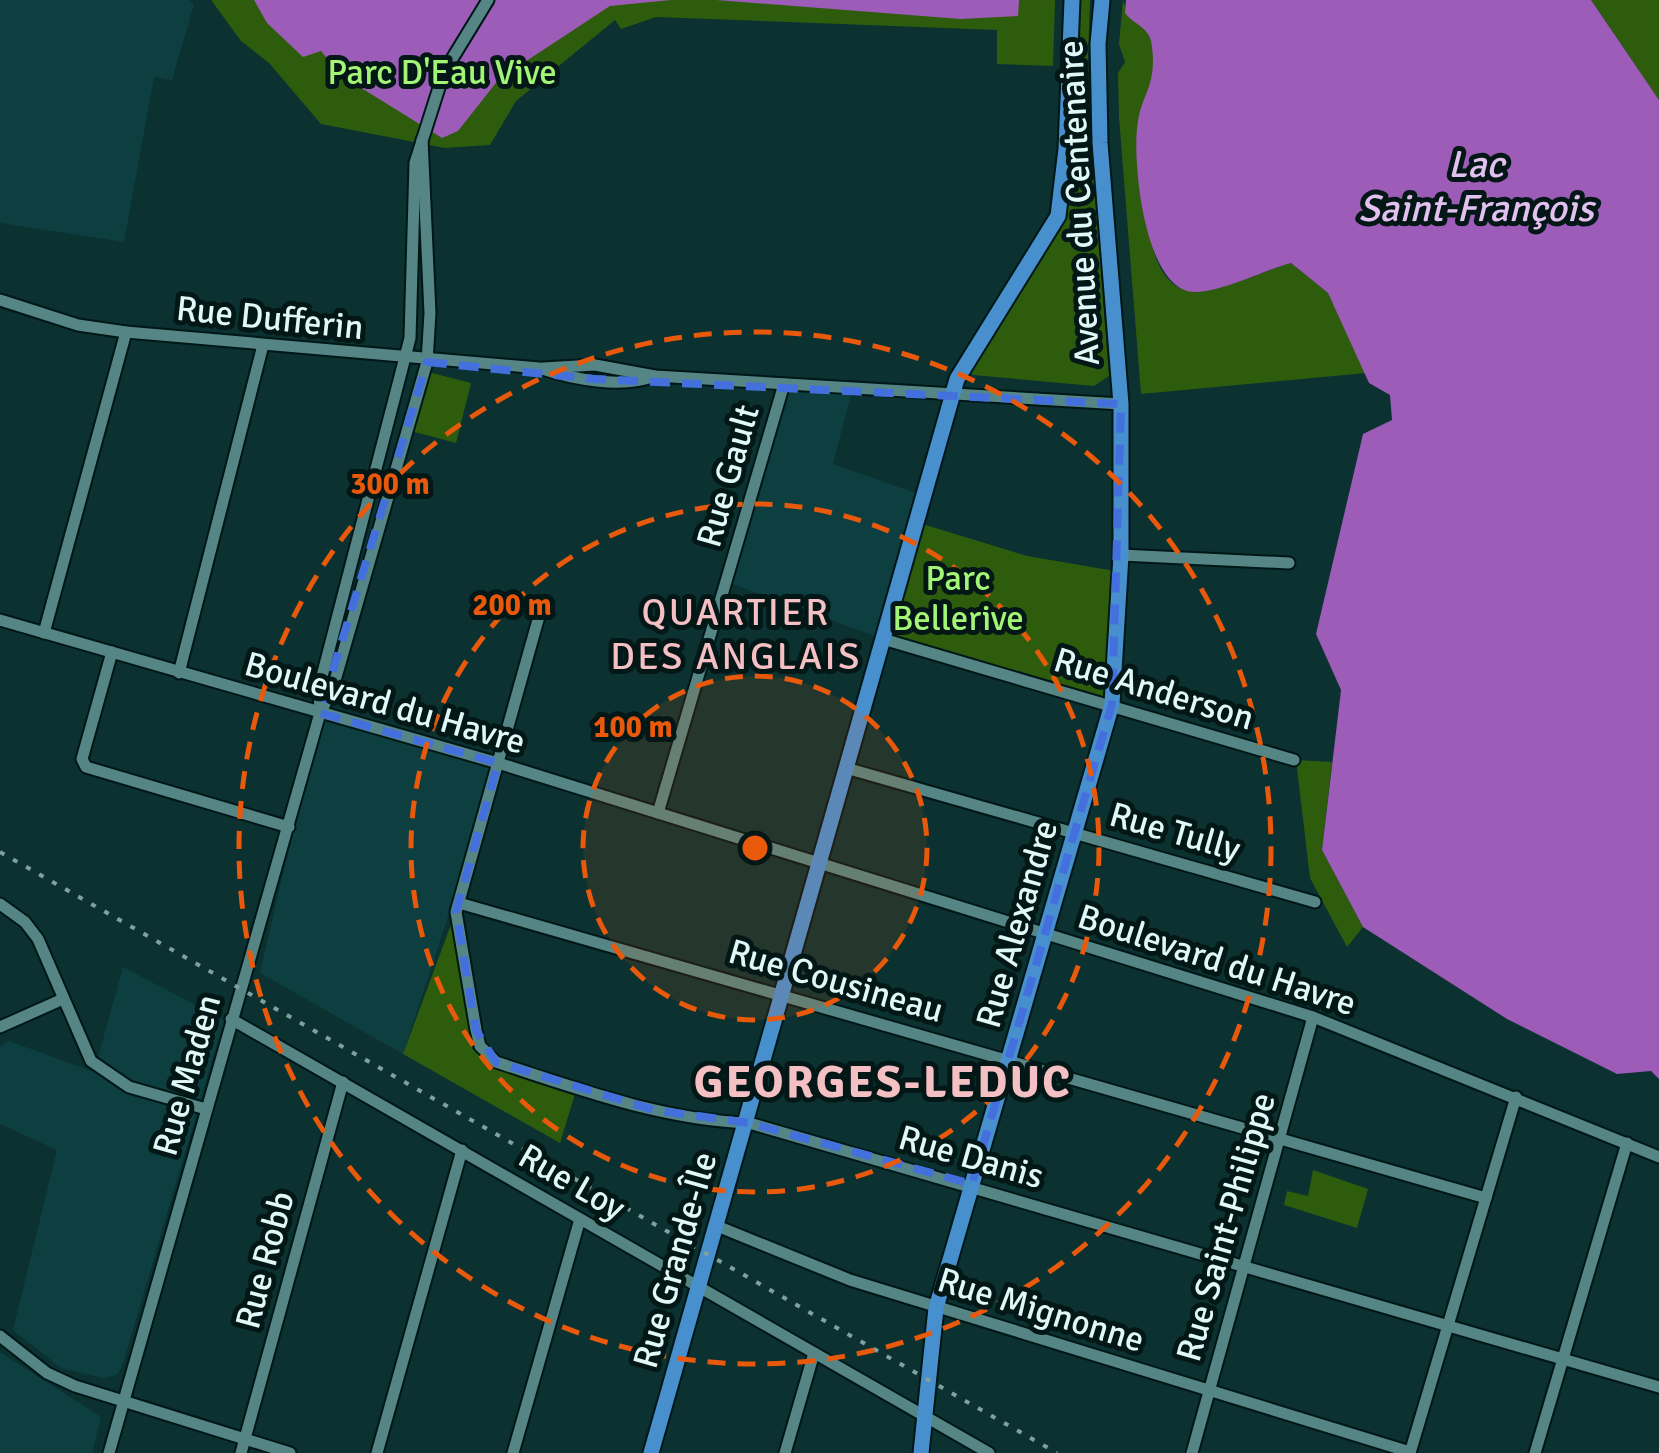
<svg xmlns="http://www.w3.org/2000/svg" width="1659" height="1453" viewBox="0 0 1659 1453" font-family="Signika,sans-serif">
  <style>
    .built { fill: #0e3f40 }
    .green { fill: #2e5c0d }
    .water { fill: #9d5cb7 }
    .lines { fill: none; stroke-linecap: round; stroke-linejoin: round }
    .minor-casing { stroke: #001718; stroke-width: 15 }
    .major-casing { stroke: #001718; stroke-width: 19 }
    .minor { stroke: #558585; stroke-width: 11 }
    .major { stroke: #488fce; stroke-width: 15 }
    .rail { stroke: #81a0a0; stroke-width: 4; stroke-dasharray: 5 10; stroke-linecap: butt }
    .marked { fill: none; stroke: #4470de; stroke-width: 8; stroke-dasharray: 20 12; stroke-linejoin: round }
    .ring { fill: none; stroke: #e8590c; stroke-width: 5; stroke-dasharray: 18 12 }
    .labels { text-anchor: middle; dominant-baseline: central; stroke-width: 10; stroke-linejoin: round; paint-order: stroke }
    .park-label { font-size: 35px; fill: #a3f576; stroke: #041717 }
    .street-label { font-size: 35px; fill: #dff8f8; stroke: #041717 }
    .water-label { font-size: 38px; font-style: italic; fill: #e2c1f0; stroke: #041717 }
    .neighbourhood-label { font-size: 38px; letter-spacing: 2.5px; fill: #f5c0c3; stroke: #041717 }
    .district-label { font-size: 45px; font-weight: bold; letter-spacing: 2.5px; fill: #f5c0c3; stroke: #041717 }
    .centre { fill: #e8590c; stroke: #041717; stroke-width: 5 }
    .ring-label { font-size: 30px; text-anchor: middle; font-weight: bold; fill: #e8590c; stroke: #041717; stroke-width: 10; stroke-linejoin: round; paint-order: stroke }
  </style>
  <rect width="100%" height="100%" fill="#0b3131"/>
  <!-- built -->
  <g class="built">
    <path d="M0 0H189L194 4 172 80 154 77 124 242 0 223Z"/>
    <path d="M784 384 853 387 833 464 924 496 883 639 727 582Z"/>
    <path d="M320 713 498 763 403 1054 260 973Z"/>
    <path d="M123 967 224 1020 122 1367 117 1375 103 1378 61 1368 13 1330 57 1150 0 1124V1047L9 1041 94 1072Z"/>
    <path d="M0 1352 101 1417 92 1453H0Z"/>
  </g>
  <!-- green -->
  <g class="green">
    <path d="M211 0H1055L1053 66 997 64V30L656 17 621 29 615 20 516 101 490 145 445 148 321 124 269 63 241 41Z"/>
    <path d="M1076 0H1090L1087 87 1109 376 1094 386 973 375 968 370 1062 220Z"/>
    <path d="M1123 0C1129 18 1137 16 1146 30 1157 46 1157 80 1146 95 1146 137 1130 290 1194 291 1219 292 1265 271 1291 263L1328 293 1366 373 1141 394 1119 117 1118 73 1125 62 1119 44Z"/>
    <path d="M1591 0H1659V100Z"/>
    <path d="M428 372 471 383 456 443 411 431Z"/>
    <path d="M916 522 1027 556 1115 571 1107 702 883 639Z"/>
    <path d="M1296 760 1332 762 1322 850 1363 927 1347 947 1310 878Z"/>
    <path d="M459 903 472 1049 575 1094 560 1143 403 1054Z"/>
    <path d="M1313 1170 1368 1189 1357 1228 1284 1205 1287 1191 1308 1196Z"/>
  </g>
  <!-- water -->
  <g class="water">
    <path d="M254 0H671L610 6 499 79 458 131 442 138 342 76 321 51 303 57 267 23Z"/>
    <path d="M716 0H1019L1018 16 961 19Z"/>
    <path d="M1126 0H1591L1659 100V1079L1651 1071 1617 1074 1507 1019 1363 927 1322 850 1341 690 1316 634 1363 434 1392 420 1390 395 1369 383 1328 293 1291 263C1262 271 1225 291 1195 292 1145 292 1133 166 1137 129 1140 94 1157 89 1152 47 1150 26 1136 27 1125 13Z"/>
  </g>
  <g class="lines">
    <defs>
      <g id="minor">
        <path d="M0 300 78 325 126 332 539 368C572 379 622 389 655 376"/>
        <path d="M543 368 595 365 655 376 1121 404"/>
        <path d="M1121 555 1289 563"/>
        <path d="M543 602 456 912 476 1030 480 1046 496 1062C578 1089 663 1120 749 1123L1659 1387"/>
        <path d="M0 620 498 763 1313 1017 1659 1157"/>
        <path d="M44 633 126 332"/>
        <path d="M883 639 1294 760"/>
        <path d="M112 652 82 759 86 767 289 827"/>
        <path d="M179 673 263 345"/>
        <path d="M320 713 319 688 410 338 415 163 444 72 488 0"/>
        <path d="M846 768 1315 902"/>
        <path d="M658 813 784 384"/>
        <path d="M459 903 1486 1198"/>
        <path d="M0 904 25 922 38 939 91 1061 129 1087 206 1109"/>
        <path d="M231 1019 989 1453"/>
        <path d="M0 1027 63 999"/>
        <path d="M717 1226 850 1280 1410 1452"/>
        <path d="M0 1336 47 1373 75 1386 290 1453"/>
        <path d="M109 1453 320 713 332 691 427 362 430 313 422 140"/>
        <path d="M241 1453 343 1082"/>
        <path d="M377 1453 462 1150"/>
        <path d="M513 1453 580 1219"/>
        <path d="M785 1453 814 1353"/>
        <path d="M1192 1453 1313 1017"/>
        <path d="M1410 1453 1516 1097"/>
        <path d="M1535 1453 1627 1143"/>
      </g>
      <g id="major">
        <path d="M651 1453 957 379 1058 216 1066 149 1072 0"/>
        <path d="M921 1453 936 1308 1112 704 1121 555V404L1100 143 1098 44 1102 0"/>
      </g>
    </defs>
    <!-- minor casing -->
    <use href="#minor" class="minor-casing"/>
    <!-- major casing -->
    <use href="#major" class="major-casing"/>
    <!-- minor -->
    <use href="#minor" class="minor"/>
    <!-- major -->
    <use href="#major" class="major"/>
    <!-- rail -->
    <path class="rail" d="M0 852 1057 1453"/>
  </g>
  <!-- marked area -->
  <path class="marked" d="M427 362 594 379 1121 404 1112 704 972 1184 749 1123 654 1110 496 1062 476 1030 456 912 498 763 320 713Z"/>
  <!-- distance rings -->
  <circle cx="755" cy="848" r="172" fill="#e8590c" fill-opacity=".12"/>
  <g class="ring">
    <circle cx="755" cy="848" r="172"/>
    <circle cx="755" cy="848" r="344"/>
    <circle cx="755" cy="848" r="516"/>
  </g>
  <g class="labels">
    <!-- park labels -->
    <g class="park-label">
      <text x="442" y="72">Parc D'Eau Vive</text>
      <text x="958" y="578">Parc<tspan x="958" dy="40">Bellerive</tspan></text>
    </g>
    <!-- street labels -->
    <g class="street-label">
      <text transform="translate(1079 203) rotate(-93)">Avenue du Centenaire</text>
      <text transform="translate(270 318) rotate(6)">Rue Dufferin</text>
      <text transform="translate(728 476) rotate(-74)">Rue Gault</text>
      <text transform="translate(1154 689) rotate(17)">Rue Anderson</text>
      <text transform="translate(385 703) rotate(16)">Boulevard du Havre</text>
      <text transform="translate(1175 832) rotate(16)">Rue Tully</text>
      <text transform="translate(1017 924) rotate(-74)">Rue Alexandre</text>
      <text transform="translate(1217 960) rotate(18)">Boulevard du Havre</text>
      <text transform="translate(836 981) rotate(16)">Rue Cousineau</text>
      <text transform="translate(187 1075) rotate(-74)">Rue Maden</text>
      <text transform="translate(971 1157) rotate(16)">Rue Danis</text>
      <text transform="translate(572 1182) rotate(30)">Rue Loy</text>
      <text transform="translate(1226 1227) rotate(-74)">Rue Saint-Philippe</text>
      <text transform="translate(265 1260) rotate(-75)">Rue Robb</text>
      <text transform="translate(675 1260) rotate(-74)">Rue Grande-Île</text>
      <text transform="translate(1041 1310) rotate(17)">Rue Mignonne</text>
    </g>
    <!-- water labels -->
    <g class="water-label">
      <text x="1476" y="164">Lac<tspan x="1476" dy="44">Saint-François</tspan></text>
    </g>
    <!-- neighbourhood labels -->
    <g class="neighbourhood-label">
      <text x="736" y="612">QUARTIER<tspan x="736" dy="44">DES ANGLAIS</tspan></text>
    </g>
    <!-- district labels -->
    <g class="district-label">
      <text x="883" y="1082">GEORGES-LEDUC</text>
    </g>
  </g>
  <circle cx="755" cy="848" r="15" class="centre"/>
  <g class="ring-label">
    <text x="390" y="494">300 m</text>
    <text x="512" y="615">200 m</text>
    <text x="633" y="737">100 m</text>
  </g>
</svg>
